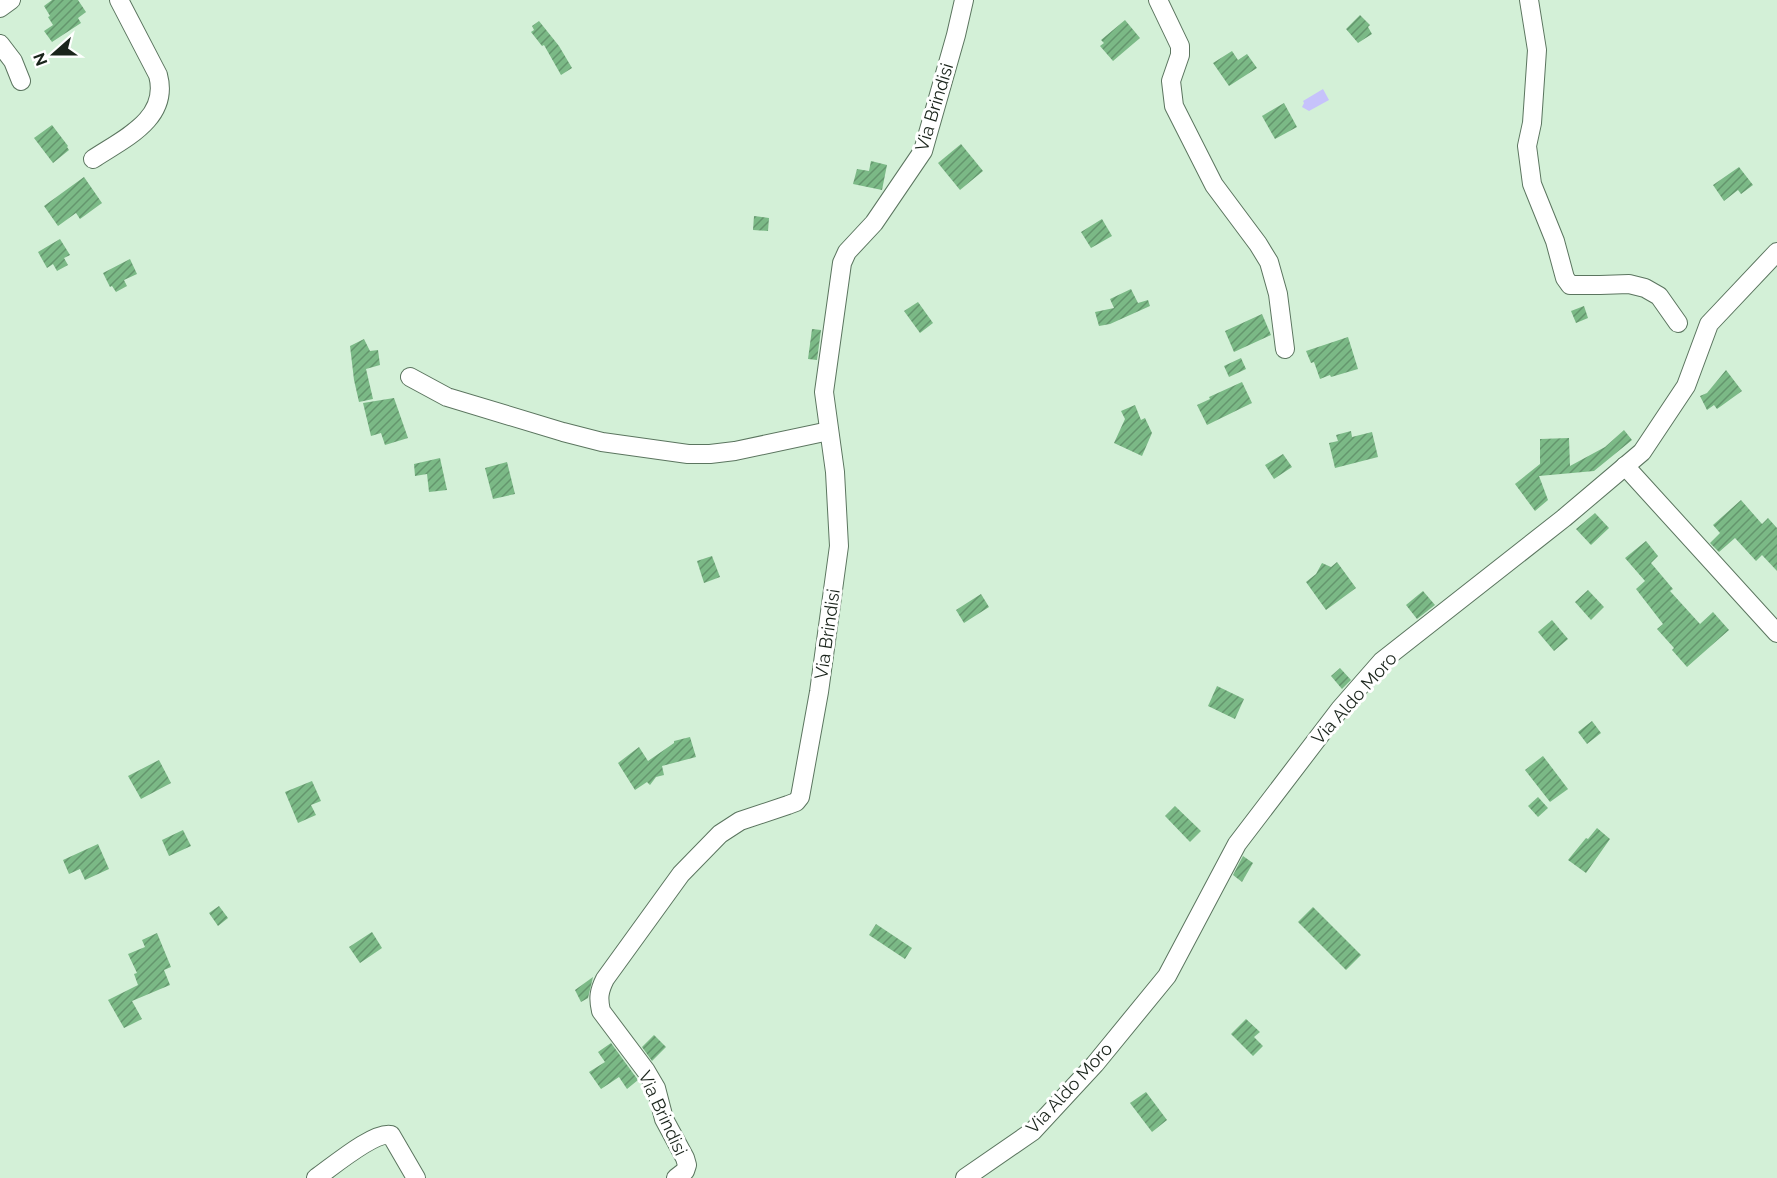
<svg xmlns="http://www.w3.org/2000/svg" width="1777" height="1178" viewBox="0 0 1777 1178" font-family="Raleway,sans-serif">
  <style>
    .water { fill: #c6c2fb }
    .building { fill: url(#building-hatch) }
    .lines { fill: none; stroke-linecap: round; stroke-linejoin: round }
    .minor-casing { stroke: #5b755f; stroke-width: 20 }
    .minor { stroke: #fff; stroke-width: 18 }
    .labels { text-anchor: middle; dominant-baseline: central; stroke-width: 6; stroke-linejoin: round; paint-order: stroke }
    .street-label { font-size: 18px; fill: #1a241b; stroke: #fff }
  </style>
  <defs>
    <pattern id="building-hatch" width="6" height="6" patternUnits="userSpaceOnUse" patternTransform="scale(1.5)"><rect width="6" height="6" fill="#7bb986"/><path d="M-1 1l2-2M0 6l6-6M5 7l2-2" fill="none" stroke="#64966d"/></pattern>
  </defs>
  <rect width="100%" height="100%" fill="#d3f0d7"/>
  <!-- water -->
  <path class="water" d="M1323 89 1329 100 1309 111 1302 107 1304 103 1303 101Z"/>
  <!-- building -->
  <g class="building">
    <path d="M52 0H78L86 12 78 18 81 23 52 42 44 31 53 25 48 17 50 16 44 6Z"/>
    <path d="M1360 15 1370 25 1368 27 1372 34 1358 43 1346 29Z"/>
    <path d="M1125 20 1140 38 1113 61 1100 46 1104 43 1101 40Z"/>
    <path d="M539 21 559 46 572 68 561 75 544 45 542 46 531 32 534 30 532 26Z"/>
    <path d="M1232 51 1238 60 1247 54 1257 68 1229 86 1213 63Z"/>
    <path d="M1284 103 1297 127 1275 139 1262 116Z"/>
    <path d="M52 125 68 146 67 147 69 150 53 163 34 138Z"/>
    <path d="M961 144 983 171 960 190 938 163Z"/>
    <path d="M871 161 887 165 882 190 853 184 857 169 869 171Z"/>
    <path d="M1739 167 1753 185 1741 194 1738 190 1724 201 1713 185Z"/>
    <path d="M84 177 102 203 80 219 76 213 58 226 44 206Z"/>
    <path d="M754 216 769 218 768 231 753 230Z"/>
    <path d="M1102 219 1112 236 1091 248 1081 232Z"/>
    <path d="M60 239 70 255 64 258 68 265 57 271 53 264 47 268 38 252Z"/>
    <path d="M130 259 137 274 124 280 127 286 116 292 112 286 110 287 103 273Z"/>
    <path d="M1131 289 1138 303 1148 300 1150 306 1110 324 1099 326 1095 312 1114 308 1110 299Z"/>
    <path d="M918 302 933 323 920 333 904 311Z"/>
    <path d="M1584 306 1588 318 1576 323 1571 311Z"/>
    <path d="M1262 314 1271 335 1234 352 1225 331Z"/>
    <path d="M812 329 821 330 817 360 808 359Z"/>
    <path d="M1348 337 1358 369 1331 377 1330 375 1320 379 1314 362 1311 363 1306 351Z"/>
    <path d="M364 339 370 351 378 350 380 365 366 369 373 399 359 402 354 380 350 346Z"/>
    <path d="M1241 358 1246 369 1229 377 1224 366Z"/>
    <path d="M1726 370 1742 391 1717 409 1714 405 1707 410 1700 396 1707 393Z"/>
    <path d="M1242 382 1252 403 1207 425 1197 405 1210 399 1209 397Z"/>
    <path d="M394 398 408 438 385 445 381 433 371 436 363 403Z"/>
    <path d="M1135 405 1141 420 1145 418 1152 433 1142 456 1114 443 1125 419 1121 411Z"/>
    <path d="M1624 430 1632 440 1594 471 1539 476 1548 500 1535 511 1515 484 1540 464V439L1569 438 1570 466 1605 447Z"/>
    <path d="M1351 431 1352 437 1372 432 1378 457 1335 468 1329 443 1338 441 1336 435Z"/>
    <path d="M1283 454 1292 467 1274 479 1265 465Z"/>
    <path d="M440 458 447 490 429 492 427 474 415 476 414 464Z"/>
    <path d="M507 462 515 494 493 499 485 468Z"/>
    <path d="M1741 500 1762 524 1768 518 1777 528V571L1762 555 1756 561 1735 538 1719 552 1710 543 1720 533 1713 525Z"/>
    <path d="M1595 513 1609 528 1591 545 1576 529Z"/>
    <path d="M1646 541 1658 556 1651 563 1673 589 1670 591 1700 624 1713 612 1729 630 1687 667 1672 650 1674 648 1657 629 1663 624 1636 589 1645 581 1625 558Z"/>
    <path d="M712 556 720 577 704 583 697 561Z"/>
    <path d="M1337 562 1356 588 1326 610 1306 582 1316 574 1322 563 1331 567Z"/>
    <path d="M1588 590 1604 607 1591 620 1575 602Z"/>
    <path d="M1423 591 1435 605 1417 619 1406 605Z"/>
    <path d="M981 594 989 607 964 623 956 610Z"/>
    <path d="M1552 620 1568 639 1554 651 1538 632Z"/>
    <path d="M1340 668 1351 680 1342 689 1331 676Z"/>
    <path d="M1217 686 1244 699 1235 719 1208 706Z"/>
    <path d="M1592 721 1601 733 1587 744 1578 732Z"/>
    <path d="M690 737 696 757 662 766 664 775 656 777 650 785 647 782 635 790 618 763 639 747 648 761 674 743V741Z"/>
    <path d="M1543 756 1568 789 1550 802 1525 770Z"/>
    <path d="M159 760 171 783 141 799 128 776Z"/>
    <path d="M312 781 321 801 311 805 316 815 298 823 285 792Z"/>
    <path d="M1538 797 1548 808 1538 817 1528 806Z"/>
    <path d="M1175 806 1201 831 1190 842 1165 816Z"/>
    <path d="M1597 828 1610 839 1586 873 1568 860 1586 838 1588 839Z"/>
    <path d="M183 830 191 846 169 856 162 840Z"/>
    <path d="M98 844 109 869 85 880 80 869 69 874 63 860Z"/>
    <path d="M1243 856 1253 863 1242 882 1233 875Z"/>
    <path d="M219 906 228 918 218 926 209 913Z"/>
    <path d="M1313 907 1361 955 1346 970 1298 922Z"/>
    <path d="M876 924 912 948 905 959 869 935Z"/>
    <path d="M372 932 382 948 360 963 349 947Z"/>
    <path d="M157 933 171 967 164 970 170 985 132 1001 142 1019 124 1028 108 1000 138 985 134 974 137 973 128 954 145 947 142 940Z"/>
    <path d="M593 977 588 998 581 1002 575 990Z"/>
    <path d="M1246 1019 1260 1032 1254 1037 1263 1046 1253 1056 1231 1034Z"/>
    <path d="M654 1035 666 1047 652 1061 642 1047Z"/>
    <path d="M611 1043 638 1080 627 1089 619 1077 601 1089 589 1072 605 1062 598 1052Z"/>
    <path d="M1146 1092 1167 1120 1152 1132 1130 1103Z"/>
  </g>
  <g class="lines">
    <defs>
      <g id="minor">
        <path d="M1158 0 1180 46V55L1171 81 1174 106 1214 185 1258 244 1269 262 1278 294 1285 349"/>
        <path d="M1529 0 1537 50 1532 123 1527 146 1532 184 1555 241 1565 278 1570 285H1600L1629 284 1645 288 1659 296 1678 323"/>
        <path d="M0 8 11 0"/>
        <path d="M0 44 13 61 21 81"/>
        <path d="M93 159C123 139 170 119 158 75L119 0"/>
        <path d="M410 377 447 397 563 432 602 442 688 454H710L735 451 829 431"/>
        <path d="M1625 466 1777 633"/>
        <path d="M316 1178C332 1167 374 1131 391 1135L416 1178"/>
        <path d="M676 1178 685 1171 687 1165 685 1158 664 1119 656 1088 646 1071 601 1011C598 998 599 991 605 979L681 874 720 834 740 821 788 805 796 802 800 797 819 692 839 546 835 472 824 392 842 263 847 252 874 223 923 151 956 35 964 0"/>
        <path d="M965 1178 1033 1131 1095 1064 1167 976 1237 844 1340 709 1382 661 1564 518 1642 452 1686 386 1709 324 1777 252"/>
      </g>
    </defs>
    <!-- minor casing -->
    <use href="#minor" class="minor-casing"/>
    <!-- minor -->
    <use href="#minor" class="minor"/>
  </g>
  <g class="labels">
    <!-- street labels -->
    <g class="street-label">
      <text transform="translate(934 107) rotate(-73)">Via Brindisi</text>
      <text transform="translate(827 634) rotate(-82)">Via Brindisi</text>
      <text transform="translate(1354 698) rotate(-48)">Via Aldo Moro</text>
      <text transform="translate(1069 1088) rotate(-47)">Via Aldo Moro</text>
      <text transform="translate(663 1113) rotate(65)">Via Brindisi</text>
    </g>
  </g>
  <!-- north arrow -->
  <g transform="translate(54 54) rotate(249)" stroke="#ffffff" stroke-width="4.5" paint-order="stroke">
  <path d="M0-4.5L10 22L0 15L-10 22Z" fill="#1a241b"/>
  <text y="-9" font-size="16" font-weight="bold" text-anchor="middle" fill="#1a241b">N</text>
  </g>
</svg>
